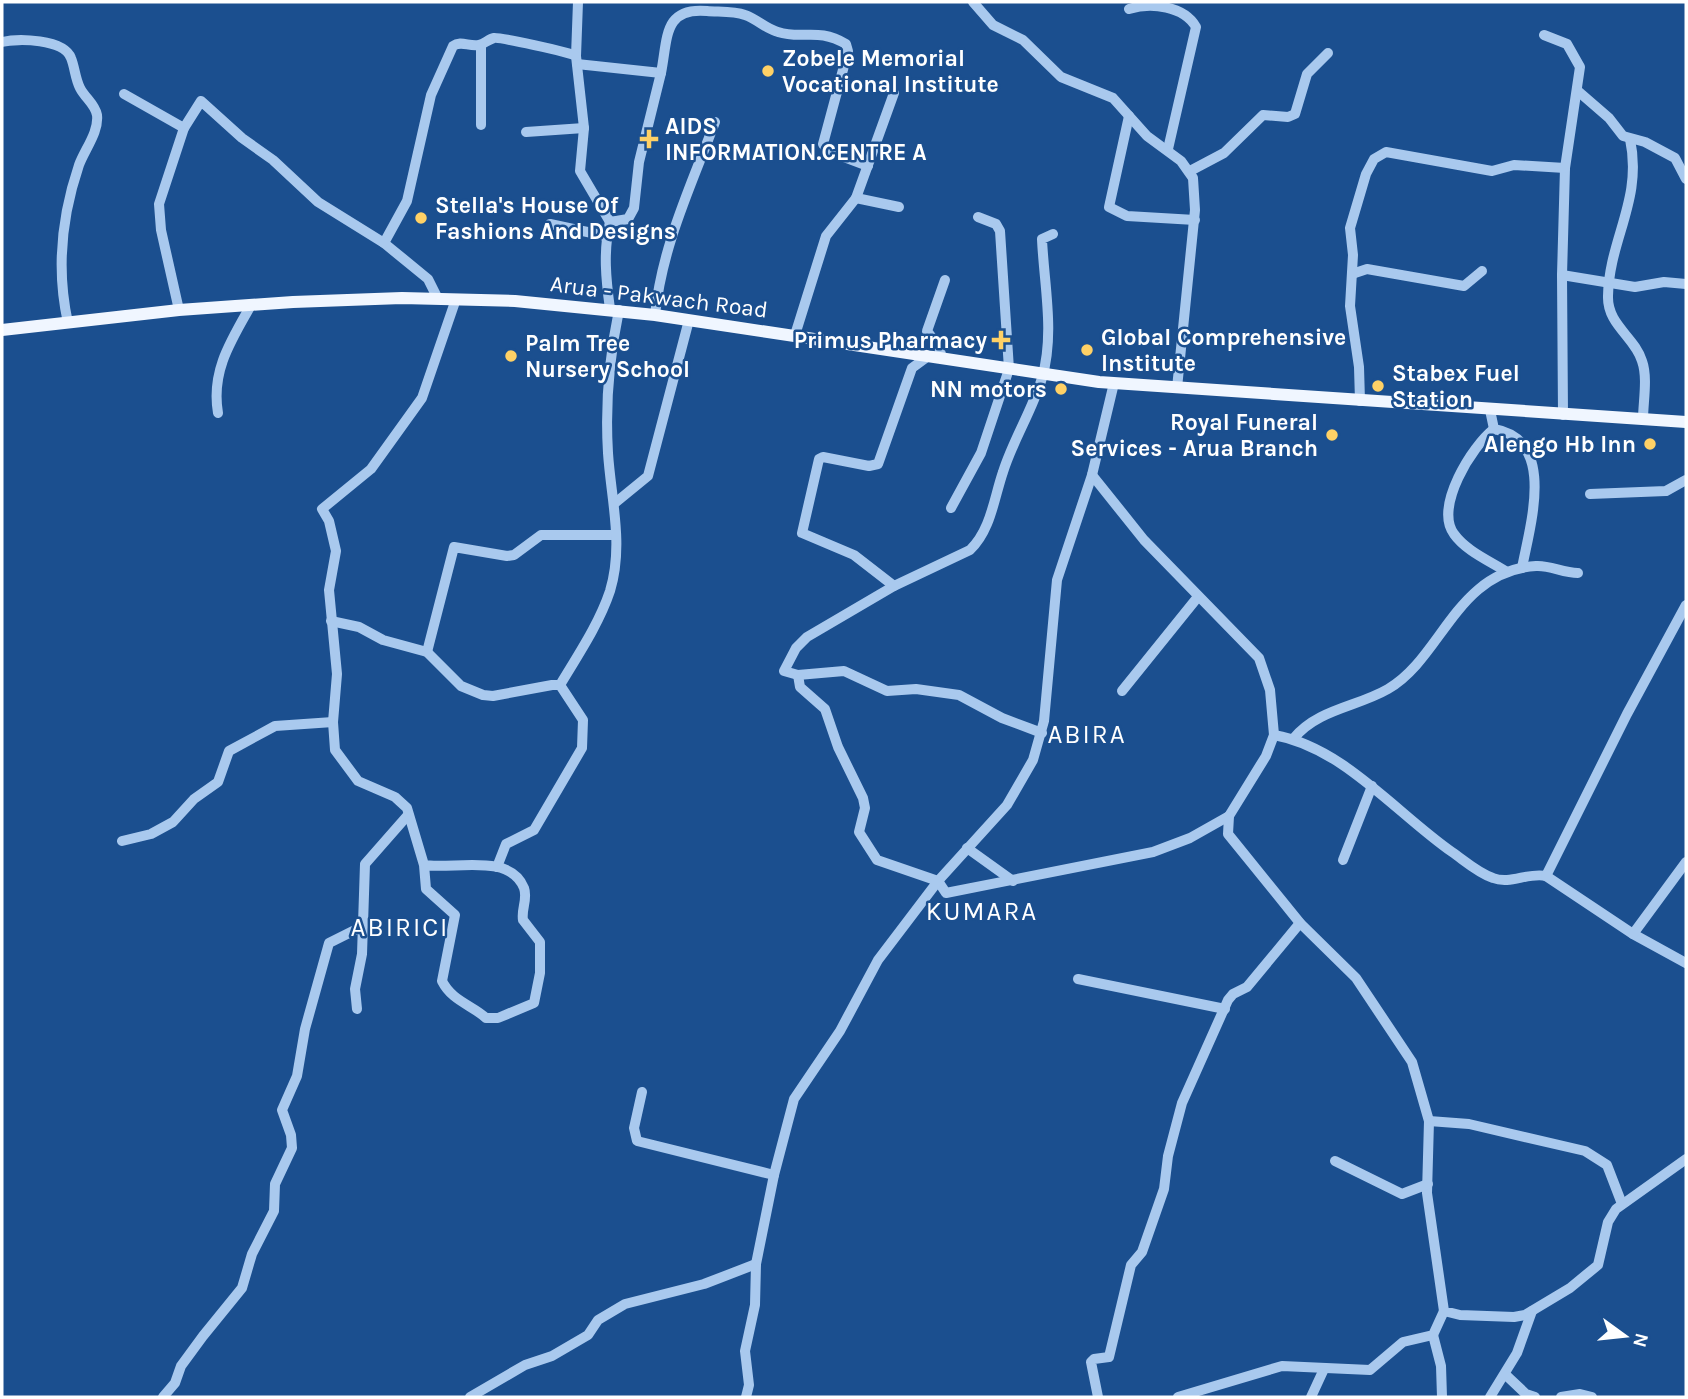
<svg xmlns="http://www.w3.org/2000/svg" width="1688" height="1399" viewBox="0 0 1688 1399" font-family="Karla,sans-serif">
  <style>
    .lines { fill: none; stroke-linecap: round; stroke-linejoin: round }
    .minor { stroke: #a9c9ee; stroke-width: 10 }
    .major { stroke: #f0f6ff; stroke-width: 12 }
    .poi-dot { fill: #ffd166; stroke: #1b4f8f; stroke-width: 2.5 }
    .labels { text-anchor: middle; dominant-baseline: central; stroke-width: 5; stroke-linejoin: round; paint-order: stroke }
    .poi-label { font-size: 23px; font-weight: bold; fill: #fff; stroke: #1b4f8f; text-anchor: start }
    .street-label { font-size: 23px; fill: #fff; stroke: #1b4f8f }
    .quarter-label { font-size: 26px; letter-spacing: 2px; fill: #fff; stroke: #1b4f8f }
  </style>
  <rect width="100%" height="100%" fill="#1b4f8f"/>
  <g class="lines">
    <!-- minor -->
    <g class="minor">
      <path d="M578 2 576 56 584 128 580 171 610 222"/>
      <path d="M973 2 993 25 1023 40 1061 77 1113 98 1147 136 1181 161 1193 178 1195 210 1177 388"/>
      <path d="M1129 9C1151 2 1184 6 1196 27L1168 149"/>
      <path d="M1544 35 1567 44 1580 67 1565 168 1562 275 1563 415"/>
      <path d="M2 42C18 38 64 39 71 58 75 68 75 78 80 88 85 98 95 104 97 115 99 132 85 149 79 165 61 218 56 269 68 323"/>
      <path d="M481 45V125"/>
      <path d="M577 64 661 73 639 162 634 208 628 219 610 222C603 251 606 280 610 309"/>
      <path d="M661 73C668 38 663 7 707 11 719 12 734 11 745 15 757 19 766 29 778 32 803 40 817 27 846 44L848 51 823 144 828 151 868 166"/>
      <path d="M1579 92 1609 118 1623 136 1645 142 1675 158 1686 179"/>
      <path d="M124 94 184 128"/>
      <path d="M1129 116 1109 207 1127 216 1195 220"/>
      <path d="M526 132 584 128"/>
      <path d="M1630 139C1643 200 1609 239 1608 296 1607 325 1635 337 1642 361 1648 378 1643 402 1643 420"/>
      <path d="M1190 171 1224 153 1263 115 1288 117 1295 114 1307 74 1328 53"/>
      <path d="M856 198 899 207"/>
      <path d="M550 224 606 236"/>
      <path d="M1352 274 1367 269 1464 286 1482 271"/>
      <path d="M1562 275 1635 287 1664 282 1686 284"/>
      <path d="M438 299 428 279 384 243 407 201 431 95 453 46C461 40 469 47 479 45 484 44 489 39 494 38 499 37 569 52 576 56"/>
      <path d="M179 310 161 230 159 204 184 128 201 101 242 138 273 160 318 202 384 243"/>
      <path d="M655 315C662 246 691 186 715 122"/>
      <path d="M795 335 826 236 856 198 894 93"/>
      <path d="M942 358 939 347 927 331 945 280"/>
      <path d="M1360 401 1359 367 1350 306 1353 255 1350 228 1366 174 1374 159 1386 152 1492 171 1514 165 1565 168"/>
      <path d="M1490 410 1494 429C1557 440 1530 525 1522 568"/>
      <path d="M218 413C211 372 230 342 250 307"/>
      <path d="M1494 429C1472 446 1434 507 1454 534 1466 551 1490 561 1507 572"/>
      <path d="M1092 475 1144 540 1259 658 1270 690 1274 735 1266 756 1229 816 1228 834 1300 923 1356 978 1412 1062 1429 1121 1427 1193 1444 1311 1460 1315 1514 1317 1525 1315 1570 1288 1598 1265 1608 1222 1616 1209 1686 1159"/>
      <path d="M1590 494 1666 491 1686 480"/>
      <path d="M615 503 648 476 689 320"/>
      <path d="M951 508 981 453 1009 369 1000 231 996 224 978 217"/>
      <path d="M894 586 854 555 802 533 819 459 823 457 869 466 878 464 912 368 927 357"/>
      <path d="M331 621 359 627 383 640 427 652 461 686 483 695 493 696 552 685H560L583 720 582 748 534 830 506 844 497 867"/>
      <path d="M427 652 454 547 507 556 514 555 541 535H615"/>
      <path d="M798 675 800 687 825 709 838 747 863 798 865 808 859 832 877 860 938 881 946 893 1153 852 1190 838 1229 816"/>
      <path d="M560 685C578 655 599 624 610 591 624 545 611 499 608 453 605 404 609 358 619 310"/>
      <path d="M1122 691 1197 598"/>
      <path d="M1042 733 1002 718 959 695 916 689 887 691 844 671 798 675 784 671 796 648 807 637 894 586 970 550C991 530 994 498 1003 472 1013 440 1032 411 1042 378 1055 333 1044 285 1042 239L1053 234"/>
      <path d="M1274 735C1343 747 1396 813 1452 852 1465 861 1478 873 1493 878 1510 885 1528 872 1546 876L1633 934 1686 963"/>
      <path d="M1294 738C1318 709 1357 707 1388 689 1442 658 1456 571 1536 566 1550 565 1563 573 1578 573"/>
      <path d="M122 841 151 834 173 822 194 799 218 782 229 751 275 726 333 722"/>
      <path d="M967 848 1013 881"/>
      <path d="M1343 860 1372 786"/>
      <path d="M424 865C452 870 510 852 524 888 528 899 521 909 523 920L540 942V973L534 1003 498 1018H486C472 1005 452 1001 442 981L455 915 426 889 424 865 407 808 395 797 358 781 335 750 333 722 337 674 329 590 336 551 329 521 322 509 371 469 422 398 456 299"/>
      <path d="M1546 876 1627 714 1686 605"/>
      <path d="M1633 934 1686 862"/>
      <path d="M1078 979 1225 1009"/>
      <path d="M357 1009 355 989 362 954 365 864 408 815"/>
      <path d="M642 1092 634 1128 637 1141 774 1175"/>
      <path d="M1429 1121 1469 1124 1585 1151 1607 1165 1622 1204"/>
      <path d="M1335 1161 1402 1194 1428 1184"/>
      <path d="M1433 1335 1441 1366 1442 1397"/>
      <path d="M1506 1375 1526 1394 1535 1397"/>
      <path d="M163 1397 175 1383 181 1366 203 1336 242 1288 252 1254 274 1211 275 1184 292 1148 291 1135 282 1110 297 1076 305 1029 329 943 363 926"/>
      <path d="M470 1397 525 1365 552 1356 588 1335 598 1320 625 1304 704 1284 756 1264"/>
      <path d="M746 1397 749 1385 745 1351 755 1305 756 1264 774 1175 794 1099 840 1031 878 960 938 881 1007 805 1033 760 1044 721 1057 580 1092 475 1114 383"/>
      <path d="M1098 1397 1091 1362 1094 1359 1109 1357 1131 1265 1142 1252 1164 1189 1168 1156 1182 1103 1228 1000 1233 994 1247 987 1300 923"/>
      <path d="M1178 1397 1282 1366 1370 1370 1403 1342 1433 1335 1444 1311"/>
      <path d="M1311 1397 1324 1369"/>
      <path d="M1490 1397 1517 1353 1532 1311"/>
      <path d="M1561 1397 1580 1394 1592 1397"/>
    </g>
    <!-- major -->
    <path class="major" d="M2 330 179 310 293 302 402 298 515 301 655 315 1099 382 1686 422"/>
  </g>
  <!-- markers -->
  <g class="poi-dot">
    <circle cx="768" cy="71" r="7"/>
    <path d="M645.5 128.5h7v7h7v7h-7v7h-7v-7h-7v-7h7z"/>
    <circle cx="421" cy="218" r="7"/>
    <path d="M997.5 329.5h7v7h7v7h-7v7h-7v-7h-7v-7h7z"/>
    <circle cx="1087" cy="350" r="7"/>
    <circle cx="511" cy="356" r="7"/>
    <circle cx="1378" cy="386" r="7"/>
    <circle cx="1061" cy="389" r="7"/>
    <circle cx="1332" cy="435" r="7"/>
    <circle cx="1650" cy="444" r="7"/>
  </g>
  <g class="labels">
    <!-- poi labels -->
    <g class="poi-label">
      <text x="782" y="58">Zobele Memorial<tspan x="782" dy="26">Vocational Institute</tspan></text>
      <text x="665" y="126">AIDS<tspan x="665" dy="26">INFORMATION.CENTRE A</tspan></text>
      <text x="435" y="205">Stella's House Of<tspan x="435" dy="26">Fashions And Designs</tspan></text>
      <text x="1101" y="337">Global Comprehensive<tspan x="1101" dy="26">Institute</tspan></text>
      <text x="987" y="340" text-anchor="end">Primus Pharmacy</text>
      <text x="525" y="343">Palm Tree<tspan x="525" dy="26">Nursery School</tspan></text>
      <text x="1392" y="373">Stabex Fuel<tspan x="1392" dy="26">Station</tspan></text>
      <text x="1047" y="389" text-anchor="end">NN motors</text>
      <text x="1318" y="422" text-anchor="end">Royal Funeral<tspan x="1318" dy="26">Services - Arua Branch</tspan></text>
      <text x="1636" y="444" text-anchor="end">Alengo Hb Inn</text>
    </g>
    <!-- street labels -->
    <g class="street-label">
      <text transform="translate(659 297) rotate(7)">Arua - Pakwach Road</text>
    </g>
    <!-- quarter labels -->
    <g class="quarter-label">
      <text x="1087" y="734">ABIRA</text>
      <text x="982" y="911">KUMARA</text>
      <text x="400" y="927">ABIRICI</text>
    </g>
  </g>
  <!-- border -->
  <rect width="1688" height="1399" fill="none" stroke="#ffffff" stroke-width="7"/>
  <!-- north arrow -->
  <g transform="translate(1625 1336) rotate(105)" stroke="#1b4f8f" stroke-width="5" paint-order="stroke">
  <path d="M0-5L12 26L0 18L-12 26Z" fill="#ffffff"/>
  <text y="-10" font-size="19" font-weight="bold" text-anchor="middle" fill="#ffffff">N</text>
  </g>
</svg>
